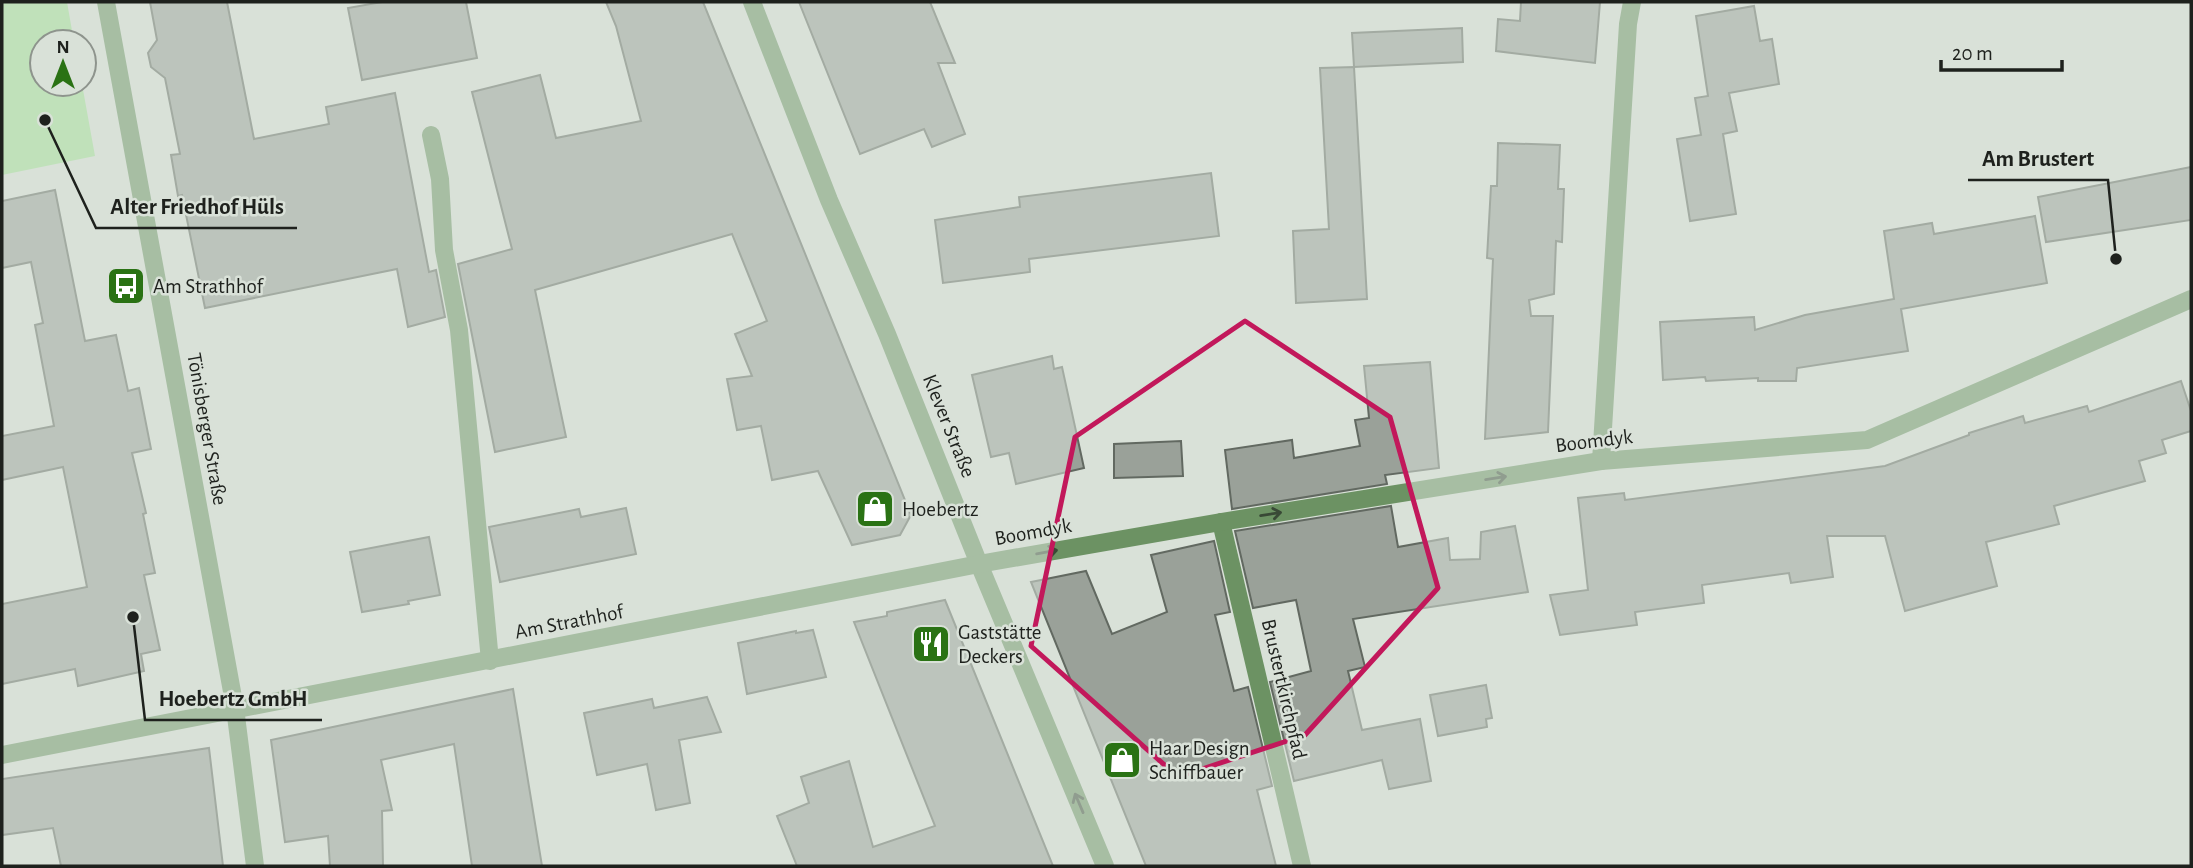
<svg xmlns="http://www.w3.org/2000/svg" width="2193" height="868" viewBox="0 0 2193 868" font-family="'Alegreya Sans',sans-serif">
  <style>
    .green { fill: #a3df96 }
    .building { fill: #9aa199; stroke: #626961; stroke-width: 2 }
    .lines { fill: none; stroke-linecap: round; stroke-linejoin: round }
    .minor { stroke: #6c9263; stroke-width: 18 }
    .oneway { stroke: #394936 }
    .marked { fill: none; stroke: #c2185b; stroke-width: 5; stroke-linejoin: round }
    .labels { text-anchor: middle; dominant-baseline: central; stroke-width: 5; stroke-linejoin: round; paint-order: stroke }
    .poi-label { font-size: 21px; fill: #1e211d; stroke: #d9e1d8; text-anchor: start }
    .street-label { font-size: 21px; fill: #1e211d; stroke: #d9e1d8 }
    .leader { fill: none; stroke: #1e211d; stroke-width: 2.5 }
    .callout-dot { fill: #1e211d; stroke: #d9e1d8; stroke-width: 2.5 }
    .callout-label { font-size: 23px; text-anchor: middle; font-weight: bold; fill: #1e211d; stroke: #d9e1d8; stroke-width: 5; stroke-linejoin: round; paint-order: stroke }
  </style>
  <rect width="100%" height="100%" fill="#d9e1d8"/>
  <!-- green -->
  <path class="green" d="M2 2H67L74 42H42V84H82L95 156 2 175Z"/>
  <!-- building -->
  <g class="building">
    <path d="M150 2H227L254 139 329 124 326 107 395 93 429 272 436 270 445 317 408 327 397 269 205 308 182 195 178 196 171 155 180 154 165 78 151 67 148 53 157 40Z"/>
    <path d="M382 2H466L477 58 362 80 348 8Z"/>
    <path d="M606 2H703L911 515 900 535 852 545 818 471 772 480 761 426 737 430 727 379 752 376 735 334 767 321 732 234 535 290 566 437 495 452 458 264 512 249 472 92 540 75 556 138 641 121 616 26Z"/>
    <path d="M799 2H930L955 63H938L965 134 932 147 924 129 860 154Z"/>
    <path d="M1521 2H1600L1595 63 1496 51 1498 19 1520 21Z"/>
    <path d="M1754 6 1760 41 1772 39 1779 84 1729 93 1737 131 1723 134 1736 214 1690 221 1677 139 1701 135 1695 98 1708 96 1696 16Z"/>
    <path d="M1462 28 1463 62 1354 67 1352 33Z"/>
    <path d="M1354 67 1367 299 1296 303 1293 231 1329 229 1320 68Z"/>
    <path d="M1498 143 1560 145 1558 189H1564L1562 242 1556 241 1554 294 1529 300 1531 316H1553L1548 432 1485 439 1493 259 1487 258 1491 186H1497Z"/>
    <path d="M2191 167V220L2046 242 2038 197Z"/>
    <path d="M1211 173 1219 236 1029 259 1030 272 943 283 935 220 1020 207 1019 197Z"/>
    <path d="M55 190 85 341 116 335 128 391 139 388 151 449 132 453 146 513 143 514 155 573 144 575 160 650 141 654 144 671 78 686 75 669 2 684V604L87 587 63 467 2 480V436L54 426 35 325 43 323 31 262 2 268V201Z"/>
    <path d="M2035 216 2047 283 1901 309 1908 351 1797 368 1796 381H1758V378L1706 381 1705 377 1663 380 1660 322 1754 317 1755 330 1805 315 1894 299 1884 231 1932 223 1934 234Z"/>
    <path d="M1052 356 1054 369 1062 367 1084 468 1016 484 1009 453 991 457 972 375Z"/>
    <path d="M1430 362 1439 468 1385 475 1387 484 1232 509 1225 450 1292 440 1294 458 1360 446 1355 420 1369 418 1364 366Z"/>
    <path d="M2181 381 2191 411V431L2162 440 2166 453 2139 461 2145 481 2054 506 2059 524 1986 542 1997 586 1905 611 1885 536H1827L1833 577 1791 583 1789 573 1702 585 1704 603 1635 612 1637 625 1560 635 1550 595 1588 590 1578 498 1624 493 1625 500 1885 466 1969 435V433L2023 416 2025 423 2087 406 2089 412Z"/>
    <path d="M1181 441 1183 476 1114 478V444Z"/>
    <path d="M1391 506 1398 547 1448 538 1450 560 1480 559 1481 532 1515 526 1528 592 1353 619 1365 667 1348 671 1362 730 1420 719 1431 781 1389 789 1382 760 1294 781 1270 682 1311 671 1296 600 1253 608 1235 531Z"/>
    <path d="M626 508 636 554 500 582 489 527 579 509 581 517Z"/>
    <path d="M429 537 440 595 408 601 409 604 362 612 350 552Z"/>
    <path d="M1214 541 1230 612 1215 615 1234 691 1248 687 1272 786 1257 790 1276 866H1146L1031 582 1086 571 1112 634 1167 612 1151 555Z"/>
    <path d="M945 600 1053 866H797L777 816 809 803 801 777 849 761 873 847 935 826 854 622 887 616V612Z"/>
    <path d="M813 630 826 677 747 694 738 643 796 631V633Z"/>
    <path d="M1486 685 1492 718 1486 719 1487 727 1438 736 1430 695Z"/>
    <path d="M513 689 542 866H472L454 744 381 760 392 810 382 811 383 866H330L328 836 285 842 271 740Z"/>
    <path d="M707 697 721 732 679 740 690 803 656 810 647 764 597 775 584 713 652 699 654 708Z"/>
    <path d="M209 748 223 866H61L53 828 2 835V779Z"/>
  </g>
  <g class="lines">
    <!-- minor -->
    <g class="minor">
      <path d="M106 2 235 708 255 866"/>
      <path d="M752 2 829 200 887 334 979 564 1105 866"/>
      <path d="M431 135 440 179 444 250 459 330 490 661"/>
      <path d="M1601 461 1628 24 1632 2"/>
      <path d="M1221 522 1302 866"/>
      <path d="M2 755 979 564 1221 522 1601 461 1867 440 2191 299"/>
    </g>
  </g>
  <!-- one-way arrows -->
  <defs><path id="oneway-shaft" d="M-6 0H5M1.5-3L5.5 0L1.5 3" fill="none" stroke-width="1.6" stroke-linecap="round" stroke-linejoin="round" transform="scale(1.75)"/></defs>
  <g class="oneway">
    <use href="#oneway-shaft" transform="translate(1496 478) rotate(-9)"/>
    <use href="#oneway-shaft" transform="translate(1271 514) rotate(-9)"/>
    <use href="#oneway-shaft" transform="translate(1047 552) rotate(-10)"/>
    <use href="#oneway-shaft" transform="translate(1079 803) rotate(-113)"/>
  </g>
  <!-- marked area -->
  <path d="M0 0H2193V868H0ZM1245 321 1390 417 1438 588 1305 735 1178 777 1031 646 1075 437Z" fill="#d9e1d8" fill-opacity=".55" fill-rule="evenodd"/>
  <path class="marked" d="M1245 321 1390 417 1438 588 1305 735 1178 777 1031 646 1075 437Z"/>
  <!-- icons -->
  <defs>
    <symbol id="bus-square" viewBox="-11 -11 22 22"><rect x="-9" y="-9" width="18" height="18" rx="4" fill="#2a7214" stroke="#d9e1d8"/><path d="M-5-6H5V4H4V6H2V4H-2V6H-4V4H-5ZM-3.5-4V0h7V-4ZM-3.5 1.2v1.5H-2V1.2ZM2 1.2v1.5H3.5V1.2Z" fill="#fff"/></symbol>
    <symbol id="shop-square" viewBox="-11 -11 22 22"><rect x="-9" y="-9" width="18" height="18" rx="4" fill="#2a7214" stroke="#d9e1d8"/><path d="M-5-2.5h2.3a2.7 3.5 0 0 1 5.4 0H5L5.5 6h-11ZM-1.5-2.5h3a1.5 2.3 0 0 0-3 0Z" fill="#fff"/></symbol>
    <symbol id="restaurant-square" viewBox="-11 -11 22 22"><rect x="-9" y="-9" width="18" height="18" rx="4" fill="#2a7214" stroke="#d9e1d8"/><path d="M-5-6h1v4h1v-4h1v4h1v-4h1v5L-1.5 .5V6h-2V.5L-5-1ZM5-6V6H3V1.5H1.5Q1.5-4 5-6Z" fill="#fff"/></symbol>
  </defs>
  <g fill-rule="evenodd">
    <use href="#bus-square" x="104" y="264" width="44" height="44"/>
    <use href="#shop-square" x="853" y="487" width="44" height="44"/>
    <use href="#restaurant-square" x="909" y="622" width="44" height="44"/>
    <use href="#shop-square" x="1100" y="738" width="44" height="44"/>
  </g>
  <g class="labels">
    <!-- poi labels -->
    <g class="poi-label">
      <text x="153" y="286">Am Strathhof</text>
      <text x="902" y="509">Hoebertz</text>
      <text x="958" y="632">Gaststätte<tspan x="958" dy="24">Deckers</tspan></text>
      <text x="1149" y="748">Haar Design<tspan x="1149" dy="24">Schiffbauer</tspan></text>
    </g>
    <!-- street labels -->
    <g class="street-label">
      <text transform="translate(949 426) rotate(68)">Klever Straße</text>
      <text transform="translate(207 429) rotate(80)">Tönisberger Straße</text>
      <text transform="translate(1594 441) rotate(-7)">Boomdyk</text>
      <text transform="translate(1033 532) rotate(-10)">Boomdyk</text>
      <text transform="translate(569 622) rotate(-11)">Am Strathhof</text>
      <text transform="translate(1284 689) rotate(77)">Brustertkirchpfad</text>
    </g>
  </g>
  <!-- callouts -->
  <path class="leader" d="M2116 259L2108 180H1968M45 120L96 228H297M133 617L145 720H322"/>
  <g class="callout-dot">
    <circle cx="2116" cy="259" r="7"/>
    <circle cx="45" cy="120" r="7"/>
    <circle cx="133" cy="617" r="7"/>
  </g>
  <g class="callout-label">
    <text x="2038" y="166">Am Brustert</text>
    <text x="197" y="214">Alter Friedhof Hüls</text>
    <text x="233" y="706">Hoebertz GmbH</text>
  </g>
  <!-- border -->
  <rect width="2193" height="868" fill="none" stroke="#1e211d" stroke-width="7"/>
  <!-- north arrow -->
  <g transform="translate(63 63)"><circle r="33" fill="#d9e1d8" stroke="#8e948d" stroke-width="2"/>
  <path d="M0-5L12 26L0 18L-12 26Z" fill="#2a7214"/>
  <text y="-10" font-size="19" font-weight="bold" text-anchor="middle" fill="#1e211d">N</text>
  </g>
  <!-- scale -->
  <path d="M1941 60v10h121v-10" fill="none" stroke="#1e211d" stroke-width="3.5"/>
  <text x="1952" y="60" font-size="21" fill="#1e211d" stroke="#d9e1d8" stroke-width="5" paint-order="stroke">20 m</text>
</svg>
